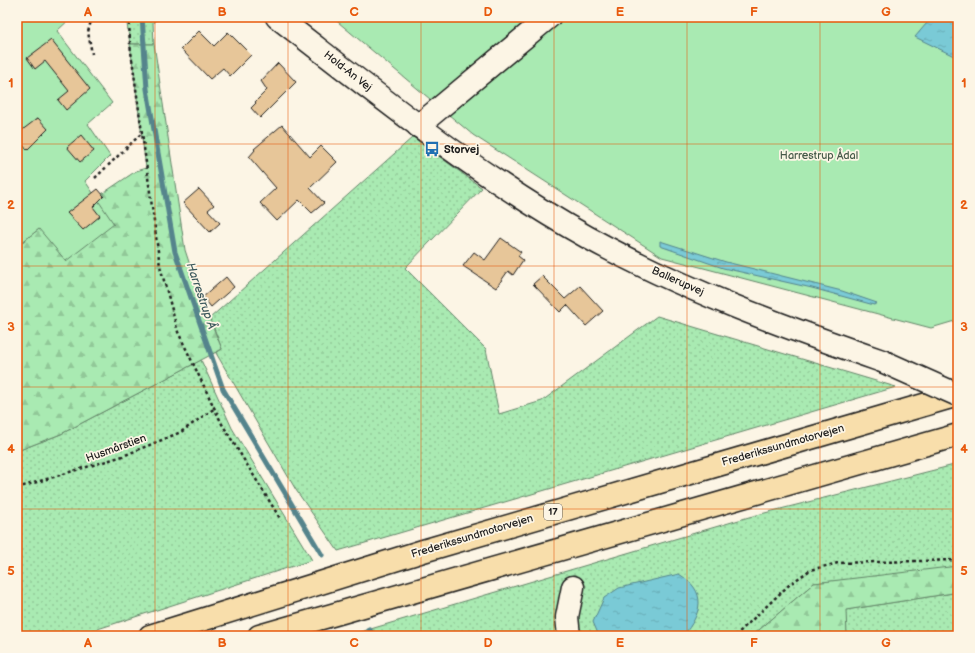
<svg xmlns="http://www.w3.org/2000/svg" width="975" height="653" viewBox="0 0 975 653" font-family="'Balsamiq Sans',sans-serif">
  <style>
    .grass { fill: url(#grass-dots); stroke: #628367 }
    .forest { fill: url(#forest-firs); stroke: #628367 }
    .green { fill: #a9eab2; stroke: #628367 }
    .water { fill: url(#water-ripples); stroke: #54848c }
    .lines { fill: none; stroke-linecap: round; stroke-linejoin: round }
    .stream { stroke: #54848c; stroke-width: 5 }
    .building { fill: #e7c699; stroke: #1c1c1c }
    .minor-casing { stroke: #1c1c1c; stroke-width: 25 }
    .highway-casing { stroke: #1c1c1c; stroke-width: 25 }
    .path { stroke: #1c1c1c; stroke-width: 2.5; stroke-dasharray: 3 3; stroke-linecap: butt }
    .minor { stroke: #fcf5e5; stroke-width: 22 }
    .highway { stroke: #f8deab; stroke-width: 22 }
    .minor-bridge-casing { stroke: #1c1c1c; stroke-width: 25; stroke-linecap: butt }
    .minor-bridge { stroke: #fcf5e5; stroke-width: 22 }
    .grid { fill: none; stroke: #e8590c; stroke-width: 1; stroke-opacity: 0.55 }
    .labels { text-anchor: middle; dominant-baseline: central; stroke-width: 3.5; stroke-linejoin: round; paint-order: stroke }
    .shield { fill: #fcf5e5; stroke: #5f5d58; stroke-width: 1 }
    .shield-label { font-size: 10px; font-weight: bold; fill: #1c1c1c }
    .street-label { font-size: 11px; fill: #1c1c1c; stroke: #fcf5e5 }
    .poi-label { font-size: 11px; font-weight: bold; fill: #1c1c1c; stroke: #fcf5e5; text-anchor: start }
    .park-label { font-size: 11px; fill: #465a49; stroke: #fcf5e5 }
    .water-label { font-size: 12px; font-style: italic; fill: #3d595d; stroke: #fcf5e5 }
    .neatline { fill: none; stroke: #e8590c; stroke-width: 1.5 }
    .grid-label { font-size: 13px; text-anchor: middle; font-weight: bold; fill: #e8590c }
  </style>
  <defs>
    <pattern id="grass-dots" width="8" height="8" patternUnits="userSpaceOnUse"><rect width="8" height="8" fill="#a9eab2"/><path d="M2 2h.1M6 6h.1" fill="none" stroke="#91c898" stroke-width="1.8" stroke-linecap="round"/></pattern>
    <pattern id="forest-firs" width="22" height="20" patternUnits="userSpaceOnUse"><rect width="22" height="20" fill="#a9eab2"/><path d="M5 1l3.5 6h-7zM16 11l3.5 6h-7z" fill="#91c898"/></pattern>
    <pattern id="water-ripples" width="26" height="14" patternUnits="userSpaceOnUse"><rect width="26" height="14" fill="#7acad6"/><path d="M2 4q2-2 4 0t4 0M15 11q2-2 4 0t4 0" fill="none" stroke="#69adb7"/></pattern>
  </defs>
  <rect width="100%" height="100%" fill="#fcf5e5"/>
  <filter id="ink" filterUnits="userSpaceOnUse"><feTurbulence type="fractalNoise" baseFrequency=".025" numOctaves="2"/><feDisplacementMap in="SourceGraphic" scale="8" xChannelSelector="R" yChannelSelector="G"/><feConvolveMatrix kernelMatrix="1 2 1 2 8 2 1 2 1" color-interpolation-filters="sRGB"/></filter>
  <g filter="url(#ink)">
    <!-- grass -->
    <g class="grass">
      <path d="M126 17H161L153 22 154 44H130Z"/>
      <path d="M413 137 482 188 405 268 486 349 499 414 542 401 657 316 896 387 338 551 296 490 216 353 222 349 210 318Z"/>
      <path d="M201 360 232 428 312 560 76 636H17V451L61 434Z"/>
      <path d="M958 464V569L814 583 752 636H347L749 517Z"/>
      <path d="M953 593 958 595V636H847L845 610Z"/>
    </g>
    <!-- forest -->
    <g class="forest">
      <path d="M130 44H154L185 250 199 293 222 349 61 434 17 451V246L39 229 96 198 136 171 146 168Z"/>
      <path d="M958 566V595L953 593 846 610 847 636H752L814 583Z"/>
    </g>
    <!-- green -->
    <g class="green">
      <path d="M17 17H72L57 31 112 103 88 124 110 156 85 181 114 224 66 261 39 229 17 246Z"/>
      <path d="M332 17H958V320L931 328 662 257 473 135Z"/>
    </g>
    <!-- water -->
    <g class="water">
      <path d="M932 17H958V58L915 37Z"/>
      <path d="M660 241 726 262 842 291 877 303 874 305 812 288 723 268 660 246Z"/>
      <path d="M679 574C708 592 702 613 683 636H599L593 622 604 598 619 588Z"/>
    </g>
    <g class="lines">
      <!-- stream -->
      <g class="stream">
        <path d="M142 17 147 89 175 252 223 389 322 555"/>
        <path d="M369 629 374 636"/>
      </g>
    </g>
    <!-- building -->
    <g class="building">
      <path d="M199 31 214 46 228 32 251 55 230 76 223 68 210 79 181 49Z"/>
      <path d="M51 40 90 89 66 110 58 100 69 91 45 61 35 69 27 58Z"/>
      <path d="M278 63 296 82 260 118 251 108 256 103 255 102 267 90 261 81Z"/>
      <path d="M38 118 48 129 27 150 17 138V134Z"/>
      <path d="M282 125 310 157 321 146 337 162 310 188 324 203 312 213 299 200 277 221 260 203 276 188 249 157 255 150 254 149Z"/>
      <path d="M81 135 94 151 80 162 67 147Z"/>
      <path d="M98 189 104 196 93 207 100 216 83 230 67 213Z"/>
      <path d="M199 189 214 205 208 210 220 223 210 232 183 203Z"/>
      <path d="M501 238 521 252 518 256 523 260 513 275 508 271 496 288 463 266 474 252 485 260Z"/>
      <path d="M542 276 565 299 580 286 603 311 586 326 567 305 560 312 533 284Z"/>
      <path d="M226 277 234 287 211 307 203 297Z"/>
    </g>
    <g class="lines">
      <defs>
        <g id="minor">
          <path d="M277 17C377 94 476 175 587 237 681 289 782 326 882 361"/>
          <path d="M418 126 549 17"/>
          <path d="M569 636 567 617 573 587"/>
        </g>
        <g id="highway">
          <path d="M150 636 423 551 958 395"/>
          <path d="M259 636 958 435"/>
        </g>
      </defs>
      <!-- minor casing -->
      <use href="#minor" class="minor-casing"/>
      <!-- highway casing -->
      <use href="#highway" class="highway-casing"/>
      <!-- path -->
      <g class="path">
        <path d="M92 17 88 32 92 54"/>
        <path d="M129 17 130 44 160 266 178 332 222 424 281 520"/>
        <path d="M95 178 141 134"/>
        <path d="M17 488 123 456 181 432 215 408"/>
        <path d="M735 636 789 585 810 570 838 563 958 560"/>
      </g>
      <!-- minor -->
      <use href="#minor" class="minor"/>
      <!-- highway -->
      <use href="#highway" class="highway"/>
      <defs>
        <path id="minor-bridge" d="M882 361 958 395"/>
      </defs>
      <!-- minor-bridge casing -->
      <use href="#minor-bridge" class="minor-bridge-casing"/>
      <!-- minor-bridge -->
      <use href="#minor-bridge" class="minor-bridge"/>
    </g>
  </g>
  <!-- grid -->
  <path class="grid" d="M155 17V636M288 17V636M421 17V636M554 17V636M687 17V636M820 17V636M17 144H958M17 266H958M17 387H958M17 509H958"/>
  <!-- icons -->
  <defs>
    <symbol id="bus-bare" viewBox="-9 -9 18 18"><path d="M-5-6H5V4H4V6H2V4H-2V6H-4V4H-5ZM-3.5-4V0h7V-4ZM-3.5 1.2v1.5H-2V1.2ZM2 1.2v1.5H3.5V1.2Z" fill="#1f6fb2" stroke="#fcf5e5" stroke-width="2.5" paint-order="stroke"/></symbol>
  </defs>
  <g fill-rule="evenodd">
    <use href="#bus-bare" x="421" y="138" width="22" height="22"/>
  </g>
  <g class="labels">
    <!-- shield labels -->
    <rect class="shield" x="544" y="504" width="18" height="16" rx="3"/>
    <g class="shield-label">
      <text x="553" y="512">17</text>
    </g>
    <!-- street labels -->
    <g class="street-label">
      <text transform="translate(348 71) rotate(38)">Hold-An Vej</text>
      <text transform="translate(678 281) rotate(24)">Ballerupvej</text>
      <text transform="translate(783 445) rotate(-16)">Frederikssundmotorvejen</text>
      <text transform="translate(116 448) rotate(-20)">Husmårstien</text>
      <text transform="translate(472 536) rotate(-17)">Frederikssundmotorvejen</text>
    </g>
    <!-- poi labels -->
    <g class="poi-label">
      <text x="444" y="149">Storvej</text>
    </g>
    <!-- park labels -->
    <g class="park-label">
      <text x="819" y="155">Harrestrup Ådal</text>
    </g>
    <!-- water labels -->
    <g class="water-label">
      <text transform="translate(201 296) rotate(71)">Harrestrup Å</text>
    </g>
  </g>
  <!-- margin -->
  <rect width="975" height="653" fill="none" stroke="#fcf5e5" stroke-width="44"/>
  <rect x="22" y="22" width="931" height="609" class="neatline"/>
  <g class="grid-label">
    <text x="88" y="16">A</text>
    <text x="222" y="16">B</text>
    <text x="354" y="16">C</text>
    <text x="488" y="16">D</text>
    <text x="620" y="16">E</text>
    <text x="754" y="16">F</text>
    <text x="886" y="16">G</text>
    <text x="11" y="87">1</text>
    <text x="964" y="87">1</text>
    <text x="11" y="209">2</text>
    <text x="964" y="209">2</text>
    <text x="11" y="331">3</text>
    <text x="964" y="331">3</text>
    <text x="11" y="453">4</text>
    <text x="964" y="453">4</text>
    <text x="11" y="575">5</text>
    <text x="964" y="575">5</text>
    <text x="88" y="647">A</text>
    <text x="222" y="647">B</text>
    <text x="354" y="647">C</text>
    <text x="488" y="647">D</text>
    <text x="620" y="647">E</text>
    <text x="754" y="647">F</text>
    <text x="886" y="647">G</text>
  </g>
</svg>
